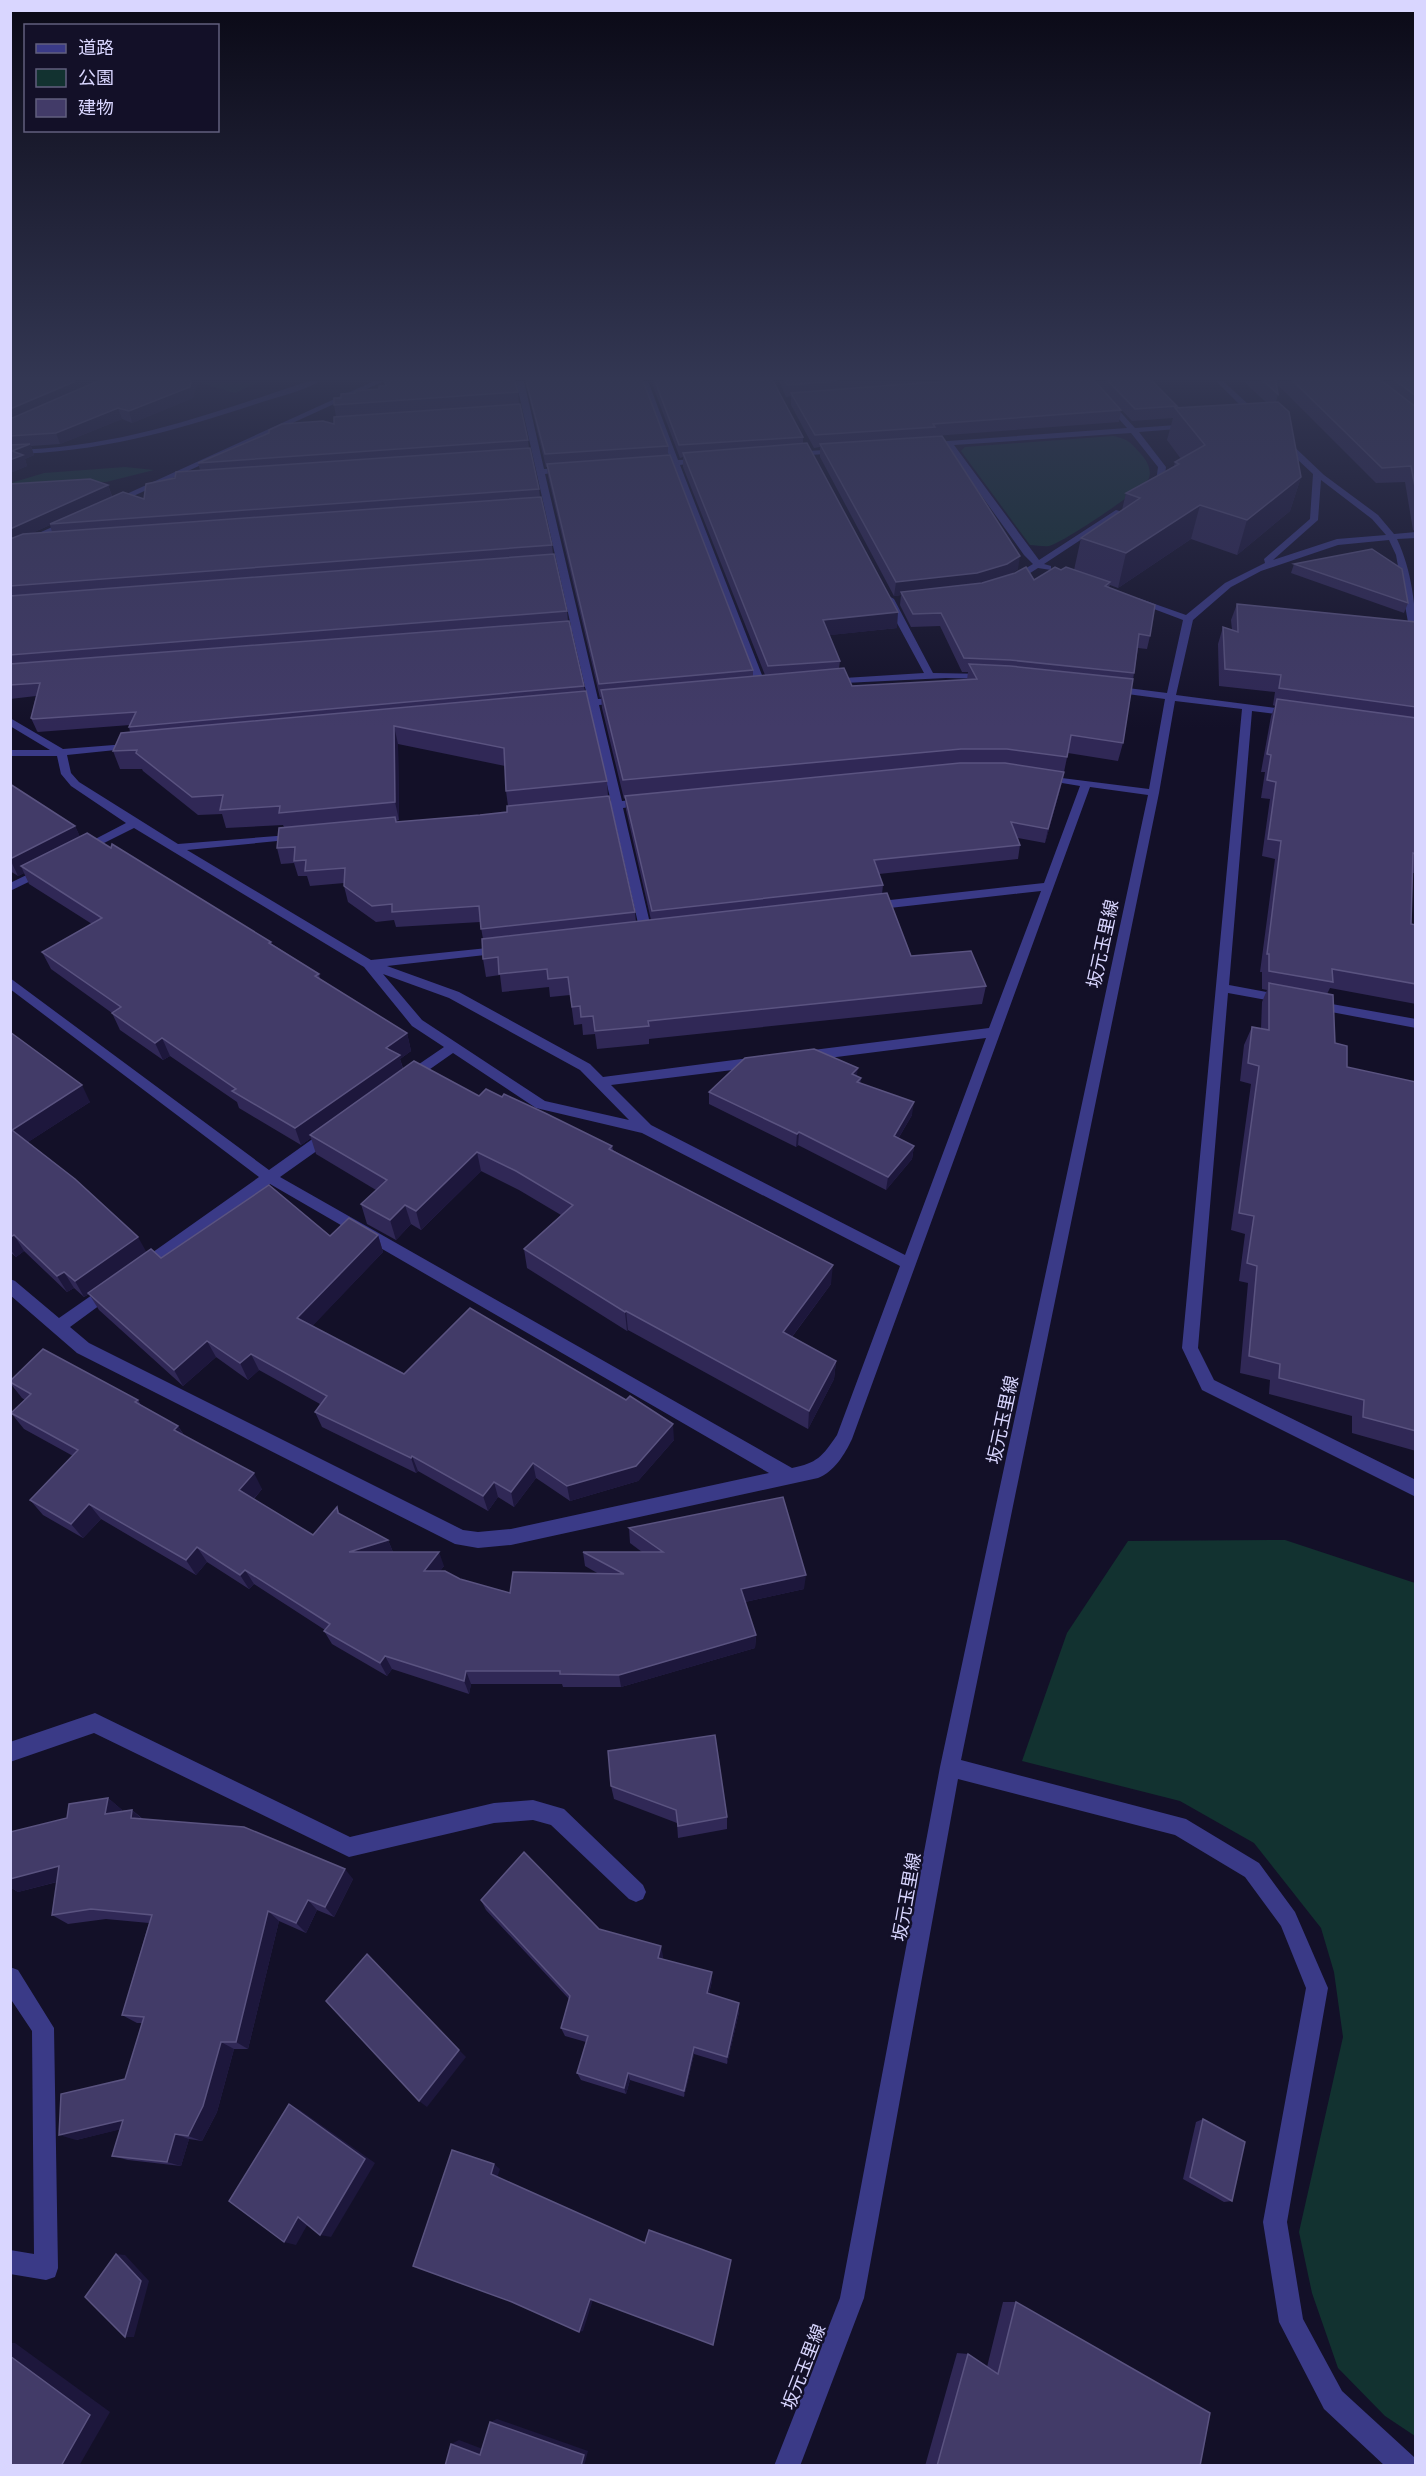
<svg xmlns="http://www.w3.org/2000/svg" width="1426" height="2476" viewBox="0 0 1426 2476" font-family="Helvetica,'Noto Sans JP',sans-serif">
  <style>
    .green { fill: #123230 }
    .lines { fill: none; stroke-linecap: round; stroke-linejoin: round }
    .minor { fill: #3a3a87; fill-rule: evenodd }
    .wall { fill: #302856; fill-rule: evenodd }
    .shaded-wall { fill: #1d173c }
    .building { fill: #423b68; stroke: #5a5380; stroke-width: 1.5 }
    .labels { text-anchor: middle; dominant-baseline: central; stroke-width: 5; stroke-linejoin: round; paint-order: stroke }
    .street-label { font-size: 18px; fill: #d9d6ff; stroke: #131028 }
  </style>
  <rect width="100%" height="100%" fill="#131028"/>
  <!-- green -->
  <g class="green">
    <path d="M194 381H261L235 393Z"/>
    <path d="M1113 436C1128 439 1130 442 1140 453 1146 459 1152 469 1149 478 1145 488 1061 544 1049 546 1044 547 1036 545 1030 545L961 451 965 447Z"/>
    <path d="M125 467 154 470 106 482 67 481 11 506V483L44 473Z"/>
    <path d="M1285 1540 1415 1583V2436L1385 2416 1338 2368 1312 2293 1299 2232 1343 2037 1334 1972 1321 1928 1254 1843 1180 1801 1022 1761 1067 1633 1128 1541Z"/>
  </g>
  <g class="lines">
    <!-- minor -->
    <g class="minor">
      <path d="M309 381H320C302 392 276 397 256 404 175 431 96 453 10 454V450C120 448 207 415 309 381Z"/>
      <path d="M374 381H384L116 504 109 502Z"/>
      <path d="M516 381H524L544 469 568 468 572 470 545 474 598 699 622 697 627 700 622 703 599 705 622 801 645 799 651 802 645 805 623 808 652 932 646 936 640 932 612 809 591 811 585 808 591 805 611 802 589 706 568 708 563 705 568 702 588 700 572 631 552 633 547 630 552 627 571 626Z"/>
      <path d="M641 381H648L678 460 703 459 707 461 680 465 767 688 766 690 757 688 672 465 655 466 651 464 671 461Z"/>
      <path d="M1085 381H1092L1135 428 1190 424 1194 426 1190 428 1139 432 1166 467 1164 482 1154 491 1150 489 1156 482 1158 467 1131 433 954 445 1039 560 1116 510 1123 512 1044 564 1051 566V570L1038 568 1016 582H1010V578L1033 564 1024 555 946 446 927 447 923 445 948 441 1127 428Z"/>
      <path d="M1216 381H1223L1261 416V420H1255Z"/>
      <path d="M1279 438H1285L1324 475 1378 515 1394 534 1416 532V538L1397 539C1412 571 1416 607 1416 642L1411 639 1396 555 1389 540 1338 545 1261 571 1231 587 1193 620 1176 695 1291 710 1296 713 1291 716 1252 711 1229 985 1283 995 1289 999 1283 1003 1228 993 1198 1348 1214 1380 1416 1480V1497L1202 1390 1182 1348 1242 709 1175 701 1159 793 961 1760 1186 1819 1259 1863 1295 1912 1328 1988 1287 2222 1303 2319 1342 2391 1414 2457 1416 2466H1385L1324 2409 1279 2322 1263 2222 1306 1988 1281 1926 1245 1877 1175 1835 958 1779 864 2298 800 2466H774L840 2298 940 1767 1148 795 1090 787 852 1439C845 1454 834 1472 818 1478L511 1545 478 1548 455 1544 77 1353 10 1295V1279L15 1281 59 1318 105 1286 110 1284 115 1286 118 1290 115 1294 70 1327 89 1343 463 1530 478 1532 511 1529 769 1473 270 1184 149 1270H139L136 1266 139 1262 259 1177 10 989V978L269 1170 325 1130H335L337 1134 335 1138 280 1177 792 1468C817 1463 822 1457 837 1435L900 1266 642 1133 536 1108 453 1053 413 1081H403L401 1078 403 1075 444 1047 412 1026 364 967 134 828 86 852H78V848L126 823 71 786 61 774 57 756H10V750H50L10 726V718L63 749 139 743V747L135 748 67 755 71 773 79 782 178 844 302 834V838L298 839 187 850 371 960 507 946 509 949 503 953 387 966 459 992 590 1064 603 1077 757 1057 762 1059 764 1062 762 1065 757 1067 611 1085 651 1125 905 1255 986 1038 805 1061 798 1056 805 1051 989 1028 1041 891 872 910 866 906 872 902 1044 883 1080 786 1038 779V775L1149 789 1165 699 1112 692 1107 689 1112 686 1167 693 1183 620 1130 600 1138 598 1186 615 1225 583 1265 563 1264 559 1310 519 1313 474 1279 442ZM1321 480 1372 519 1386 535 1337 539 1273 560 1318 520ZM383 974 449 998 580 1070 629 1120 545 1101 422 1020Z"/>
      <path d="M840 449H843V453L792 456 788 454 792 452Z"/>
      <path d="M70 519 74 522 73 524 10 551V546Z"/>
      <path d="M889 596 894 599 933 673 987 674 992 677 990 679 946 678 824 684 823 682 828 679 924 673 884 599Z"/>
      <path d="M45 866 49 868V872L10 891V883Z"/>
      <path d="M1315 1001 1416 1019V1028L1310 1008 1309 1005 1310 1002Z"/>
      <path d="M95 1713 350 1837 494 1803 533 1800 564 1809 643 1885 646 1892 643 1899 636 1902 629 1899 551 1825 533 1820 494 1823 349 1857 94 1733 10 1762V1742Z"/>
      <path d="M10 1967 18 1970 54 2028 58 2268 55 2277 46 2280 10 2274V2250L34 2254 32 2031 10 1998Z"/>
    </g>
  </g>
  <!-- wall -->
  <g class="wall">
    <path d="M10 381 193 398 132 423 122 419 60 444 31 446 34 455 25 459 27 466 10 473Z"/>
    <path d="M525 381H643L668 446V456L753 670V676L765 675 683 467V457L680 458 651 381H773L803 437V443L897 628 829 635 840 661 839 668 852 686 967 680 968 672H962L940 626 911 627 900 605 901 595 894 596 820 457V447L814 448 791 405V396L786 397 779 381H1095L1121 410 1119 422 934 436 1018 569 1009 575 1034 580 1061 570H1074L1081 538 1122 510 1126 493 1174 466 1175 462 1181 459 1167 440 1173 418 1132 421 1095 381H1152L1177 406 1176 408 1267 403 1243 381H1416V531L1413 530 1405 482 1376 483 1276 383 1278 394 1276 402 1301 477 1290 511 1237 555 1191 539 1118 588 1110 585 1109 587 1150 636 1147 649 1138 648 1123 743 1118 761 1068 753 1061 786 1045 843 1018 838 1020 845 1018 859 879 874 883 885 882 894 911 956 986 986 982 1004 649 1039V1044L597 1049 595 1034 583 1035 582 1024 574 1025 570 995 550 997 549 987 502 992 500 975 486 977 483 959V939L480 922 396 927 394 920 376 922 348 902 344 886V883L310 886 307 876H298L294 863 281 864 277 848 284 827 283 825 226 828 222 814 198 815 143 771 142 769H120L113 751 130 732 129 727 130 725 38 732 37 731 31 718 36 696 10 699V484L108 485 112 496 144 499 175 478 200 470 198 463 334 424 336 417 334 405 518 392 519 404 528 440 529 448 539 489 540 497 552 545 553 554 567 611 568 621 607 781 608 796 635 912 636 922 651 920 626 810 625 798 624 799 602 708 601 697 600 698 548 476 547 467H546ZM50 525 52 532 32 533ZM398 744 505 766 506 791 508 806 507 812 480 815 397 822 396 821 399 820Z"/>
    <path d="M1294 564 1408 603 1404 613 1291 573Z"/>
    <path d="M1237 604 1416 622V873H1413L1411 924 1416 925V1004L1330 988 1327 994 1335 1043 1347 1067 1416 1082V1451L1352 1433V1416L1269 1394 1270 1380 1240 1373 1248 1283 1239 1281 1245 1234 1231 1230 1251 1084 1240 1081 1244 1045 1252 1027 1261 1029 1262 1002 1267 990 1262 989V972H1260L1275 859 1262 856 1270 799 1261 798 1265 772H1261L1271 716 1275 706 1273 705 1275 692 1219 686 1218 644 1223 627 1232 630 1231 620Z"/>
    <path d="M10 784 75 826 80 837 111 848 272 944 319 974 320 979 407 1033 411 1051 400 1059 403 1068 479 1096 502 1097 612 1146 613 1150 831 1284 792 1337 836 1361 834 1379 808 1429 628 1330 627 1331 527 1268 524 1249 561 1215 519 1190 481 1171 421 1230 411 1224 396 1240 367 1224 361 1204 376 1190 316 1154 311 1138 301 1145 239 1108 237 1102 170 1056 163 1060 120 1030 112 1013 51 969 42 952 92 924 29 884 24 873 18 876 10 871Z"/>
    <path d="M10 1032 90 1102 28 1142 146 1252 161 1258 330 1236 378 1235 383 1252 312 1326 404 1374 674 1440 638 1481 570 1501 536 1478 514 1507 498 1497 488 1511 418 1471 416 1473 322 1427 315 1412 320 1404 259 1370 248 1380 216 1357 183 1386 99 1310 89 1294 84 1297 74 1288 67 1292 24 1251 16 1257 10 1252Z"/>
    <path d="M857 1076 861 1078 860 1084 912 1115 898 1139 914 1146 912 1159 886 1190 798 1145 796 1147 709 1104V1092Z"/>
    <path d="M10 1381 138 1400 141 1405 178 1426 184 1435 262 1489 254 1499 313 1535 337 1507 340 1514 388 1540 393 1552 444 1566 440 1571 460 1579 510 1593 599 1574 585 1566 583 1552H642L630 1543 629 1528 804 1589 745 1602 756 1635 755 1648 621 1687H563L562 1684H471L469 1694 392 1669 387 1676 332 1644 324 1631 325 1630 254 1584 249 1589 207 1562 196 1575 101 1519 83 1538 43 1515 30 1500 73 1456 24 1429 11 1413 25 1400 22 1398 10 1383Z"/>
    <path d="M611 1786 727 1817V1829L678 1838 677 1823 614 1799Z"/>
    <path d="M108 1798 122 1810V1811L132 1810 143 1819 353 1879 334 1917 317 1910 306 1933 279 1921 248 2049H234L217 2112 202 2141 189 2139 181 2166 128 2160 112 2156 120 2129 76 2140 125 2079 142 2023H137L122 2015 149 1923 106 1919 68 1924 52 1915 57 1882 18 1892 10 1887V1832L67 1818Z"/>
    <path d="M481 1900 599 1929 663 1956 662 1959 712 1972V1981L709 1994 739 2003V2012L727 2064 694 2054 684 2097 630 2080 626 2094 581 2080 577 2073 586 2042 565 2036 561 2028 569 1999 486 1910Z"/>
    <path d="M1203 2119 1232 2201 1224 2202 1183 2179 1196 2122Z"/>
    <path d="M1003 2302H1016L1200 2466H925L957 2353 968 2354 987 2367Z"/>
  </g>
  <!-- shaded-wall -->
  <g class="shaded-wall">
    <path d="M76 381H106L10 422V409Z"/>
    <path d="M191 381H198L193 398 132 423 129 411Z"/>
    <path d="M118 408 122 419 60 444 56 433Z"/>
    <path d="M30 444 34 455 25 459 27 466 10 473V460L12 451Z"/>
    <path d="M1301 477 1290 511 1237 555 1247 520Z"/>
    <path d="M108 485 112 497 50 524V525L10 543V529Z"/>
    <path d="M1200 505 1191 539 1118 588 1126 553Z"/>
    <path d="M1020 556 1018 569 1005 578 975 587 901 592V595L894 596 896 582Z"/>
    <path d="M898 612 897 628 822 636 823 620Z"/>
    <path d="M394 726 398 744 399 820 395 802Z"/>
    <path d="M1064 772 1061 786 1045 843 1048 829Z"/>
    <path d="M75 826 83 843 21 866 24 873 18 876 10 859Z"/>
    <path d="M407 1033 411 1051 400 1059 404 1073 310 1135 311 1138 301 1145 295 1128 386 1048Z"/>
    <path d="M162 1038 170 1056 163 1060 155 1043Z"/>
    <path d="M858 1068 856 1081 852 1074Z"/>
    <path d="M82 1085 90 1102 22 1146 12 1130Z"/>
    <path d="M914 1102 912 1115 892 1149 894 1136Z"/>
    <path d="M799 1132 798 1145 796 1147 797 1134Z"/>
    <path d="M914 1146 912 1159 886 1190 888 1177Z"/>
    <path d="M477 1152 481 1171 421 1230 416 1211Z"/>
    <path d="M405 1205 411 1224 396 1240 390 1220Z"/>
    <path d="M14 1235 24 1251 16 1257 10 1249V1237Z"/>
    <path d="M378 1235 383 1252 304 1335 297 1318Z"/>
    <path d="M138 1237 147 1253 84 1297 75 1281Z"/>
    <path d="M833 1265 831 1284 782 1350 783 1332Z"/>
    <path d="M64 1272 74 1288 67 1292 57 1276Z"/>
    <path d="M626 1311 628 1330 627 1331 625 1312Z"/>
    <path d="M207 1341 216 1357 183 1386 174 1370Z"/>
    <path d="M251 1354 259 1370 248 1380 240 1363Z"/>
    <path d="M836 1361 834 1379 808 1429 809 1411Z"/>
    <path d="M673 1424 674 1440 638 1481 570 1501 567 1486Z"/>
    <path d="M178 1426 187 1441 174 1430Z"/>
    <path d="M412 1456 418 1471 416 1473 411 1458Z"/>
    <path d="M533 1463 536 1478 514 1507 511 1492Z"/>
    <path d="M254 1473 262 1489 248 1505 239 1490Z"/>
    <path d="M494 1482 498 1497 488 1511 483 1496Z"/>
    <path d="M89 1504 101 1519 83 1538 71 1524Z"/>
    <path d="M388 1540 394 1555 349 1552Z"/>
    <path d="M197 1547 207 1562 196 1575 186 1560Z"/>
    <path d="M439 1552 444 1566 429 1585 424 1571Z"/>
    <path d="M245 1570 254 1584 249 1589 240 1575Z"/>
    <path d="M806 1575 804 1589 740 1603 741 1589Z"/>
    <path d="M756 1635 755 1648 621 1687 619 1675Z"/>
    <path d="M385 1656 392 1669 387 1676 380 1663Z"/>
    <path d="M466 1671 471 1684 469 1694 464 1681Z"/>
    <path d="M108 1798 122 1810 120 1826 105 1814Z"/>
    <path d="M132 1810 145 1822 131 1818Z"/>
    <path d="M59 1866 75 1877 18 1892 10 1887V1879Z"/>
    <path d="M345 1869 353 1879 334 1917 325 1907Z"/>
    <path d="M308 1900 317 1910 306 1933 296 1923Z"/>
    <path d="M268 1911 279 1921 248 2049 236 2042Z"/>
    <path d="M661 1946 663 1956 660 1967 658 1958Z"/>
    <path d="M712 1972V1981L707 2001V1993Z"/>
    <path d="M739 2003V2012L727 2064V2057Z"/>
    <path d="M221 2042 234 2049 217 2112 202 2141 188 2136Z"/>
    <path d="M694 2047V2054L684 2097V2091Z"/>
    <path d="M459 2050 466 2057 427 2107 419 2101Z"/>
    <path d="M628 2073 630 2080 626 2094 624 2088Z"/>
    <path d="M289 2104 300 2110 375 2163 331 2237 320 2235Z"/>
    <path d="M123 2120 139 2125 76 2140 59 2135Z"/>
    <path d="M175 2134 189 2139 181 2166 167 2162Z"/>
    <path d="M494 2164 500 2169 497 2178 491 2174Z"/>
    <path d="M298 2217 310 2220 296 2245 284 2242Z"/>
    <path d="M116 2254 125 2255 149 2281 134 2337H125Z"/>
    <path d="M590 2299 593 2300 583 2331 579 2332Z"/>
    <path d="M10 2343H15L110 2412 79 2466H61L10 2356Z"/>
    <path d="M497 2419 588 2451 584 2466H581L490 2422Z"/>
    <path d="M459 2440 488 2451 480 2455 451 2444Z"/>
  </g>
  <!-- building -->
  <g class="building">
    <path d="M10 381H76L10 409Z"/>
    <path d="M98 381H191L190 387 129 411 118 408 56 433 10 436V419Z"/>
    <path d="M385 381H515L518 392 334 405V398H341V394L355 393V391L379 389V386H386Z"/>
    <path d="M526 381H643L668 446 545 454Z"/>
    <path d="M655 381H773L803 437 679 445Z"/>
    <path d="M785 381H837L787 385Z"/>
    <path d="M947 381H1095L1121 410 933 424 935 427 815 435 791 393Z"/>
    <path d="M1108 381H1152L1177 406 1135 409Z"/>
    <path d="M1263 381H1276L1278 394Z"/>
    <path d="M1293 381H1382L1416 407V492L1411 466 1382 468Z"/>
    <path d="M1396 381H1416V396Z"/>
    <path d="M1278 402 1289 412 1301 477 1247 520 1200 505 1126 553 1081 538 1140 498 1126 493 1179 464 1175 462 1205 445 1175 408Z"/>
    <path d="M520 404 528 440 198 463 269 433V430L282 424 323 421 334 424V417Z"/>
    <path d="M942 436 1020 556 1007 564 977 573 896 582 820 444Z"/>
    <path d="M807 443 898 612 823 620 840 661 768 666 683 453Z"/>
    <path d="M30 444 12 451 23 455 10 460V445Z"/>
    <path d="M530 448 539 489 50 524 123 492 144 499 146 484 175 478 176 472Z"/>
    <path d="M670 455 753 670 599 684 547 464Z"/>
    <path d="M90 479 108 485 10 529V484Z"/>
    <path d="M541 497 552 545 10 586V539L23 534Z"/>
    <path d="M1372 549 1402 569 1408 603 1294 564Z"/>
    <path d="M554 554 567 611 10 655V596Z"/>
    <path d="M1026 567 1034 580 1055 567 1061 570 1066 567 1110 582 1105 586 1155 605 1150 636 1139 634 1134 673 1010 660 964 658 941 613 913 614 901 592 982 583 1015 573Z"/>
    <path d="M1237 604 1416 622V707L1279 688 1281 675 1225 669 1223 627 1238 632Z"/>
    <path d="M569 621 584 686 129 727 136 712 33 719 31 718 40 683 10 685V664Z"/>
    <path d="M969 664 1010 666 1133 679 1123 743 1071 735 1067 757 1007 749H961L623 780 601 690 844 668 852 686 977 679Z"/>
    <path d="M586 691 607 781 506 791 504 748 394 726 395 802 279 813 280 806 220 810 223 795 192 797 136 753 137 750 113 751 121 733Z"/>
    <path d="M1277 699 1416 718V854L1413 853 1411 924 1416 925V984L1332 969 1333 982 1269 971V954H1267L1281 841 1268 839 1276 782 1267 780 1271 755 1267 754Z"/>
    <path d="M960 763H1005L1064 772 1048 829 1011 822 1020 845 874 860 883 885 652 911 625 796Z"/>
    <path d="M10 784 75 826 10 859Z"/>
    <path d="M609 796 635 912 481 929 479 906 392 912V904L372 906 344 886 345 868 305 871 306 860 294 861 295 847 277 848 279 828 395 817 396 822 480 815 507 812V806Z"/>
    <path d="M87 833 111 848 112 844 271 942 269 943 319 974 315 976 407 1033 386 1048 400 1055 295 1128 232 1091 236 1089 162 1038 155 1043 112 1013 121 1007 42 952 102 918 21 866Z"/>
    <path d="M887 893 911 956 971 951 986 986 648 1021 649 1026 595 1031 593 1016 581 1017 580 1006 572 1007 568 977 548 979 547 969 499 974 498 957 483 959 482 939Z"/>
    <path d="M1269 983 1333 995 1335 1043 1347 1046V1067L1416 1082V1431L1363 1417 1364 1400 1279 1378 1280 1364 1249 1356 1257 1266 1247 1263 1254 1216 1239 1213 1259 1066 1248 1063 1252 1027 1269 1030Z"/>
    <path d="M10 1032 82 1085 12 1130 75 1179 138 1237 75 1281 64 1272 57 1276 14 1235 10 1237Z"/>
    <path d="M814 1049 858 1068 852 1074 861 1078 857 1082 914 1102 894 1136 914 1146 888 1177 799 1132 797 1134 709 1092 745 1058Z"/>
    <path d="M414 1061 479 1096 486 1089 502 1097 504 1094 545 1113 612 1146 609 1149 833 1265 783 1332 836 1361 809 1411 626 1311 625 1312 524 1249 573 1205 516 1171 477 1152 416 1211 405 1205 390 1220 361 1204 387 1180 310 1135Z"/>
    <path d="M269 1185 330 1236 349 1218 378 1235 297 1318 404 1374 470 1308 626 1400 630 1396 673 1424 636 1466 567 1486 533 1463 511 1492 494 1482 483 1496 412 1456 411 1458 315 1412 327 1396 251 1354 240 1363 207 1341 174 1370 88 1293 151 1249 161 1258Z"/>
    <path d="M43 1349 138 1400 135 1402 178 1426 174 1430 254 1473 239 1490 313 1535 337 1507 338 1513 388 1540 349 1552H439L424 1571H445L460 1579 510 1593 513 1572 624 1574 583 1552H663L629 1528 783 1497 806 1575 741 1589 756 1635 619 1675 560 1674V1671H466L464 1681 385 1656 380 1663 324 1631 330 1624 245 1570 240 1575 197 1547 186 1560 89 1504 71 1524 30 1500 78 1450 11 1413 31 1394 10 1382V1381Z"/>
    <path d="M715 1735 727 1817 678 1826 676 1810 611 1786 608 1751Z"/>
    <path d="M108 1798 105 1814 132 1810 131 1818 244 1827 345 1869 325 1907 308 1900 296 1923 268 1911 236 2042H221L203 2106 188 2136 175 2134 167 2162 112 2156 123 2120 59 2135 61 2094 125 2079 144 2017 122 2015 152 1915 91 1909 52 1915 59 1866 10 1879V1832L67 1818 69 1804Z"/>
    <path d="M524 1852 599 1929 661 1946 658 1958 712 1972 707 1993 739 2003 727 2057 694 2047 684 2091 628 2073 624 2088 577 2073 588 2036 561 2028 570 1996 481 1900Z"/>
    <path d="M367 1954 459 2050 419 2101 326 2001Z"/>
    <path d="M289 2104 365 2159 320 2235 298 2217 284 2242 229 2201Z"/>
    <path d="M1203 2119 1245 2142 1232 2201 1190 2177Z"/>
    <path d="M452 2150 494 2164 491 2174 645 2243 649 2230 731 2260 713 2345 590 2299 579 2332 512 2302 413 2266Z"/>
    <path d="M116 2254 141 2281 125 2337 85 2297Z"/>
    <path d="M1016 2302 1210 2413 1200 2466H937L968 2354 998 2374Z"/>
    <path d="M10 2356 90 2415 61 2466H10Z"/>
    <path d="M490 2422 584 2455 581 2466H445L451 2444 480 2455Z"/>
  </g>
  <!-- sky -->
  <linearGradient id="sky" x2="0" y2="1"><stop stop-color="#0a0916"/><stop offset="0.52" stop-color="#333753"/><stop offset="1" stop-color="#333753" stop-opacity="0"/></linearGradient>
  <rect width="1426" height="728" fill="url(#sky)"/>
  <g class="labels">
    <!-- street labels -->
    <g class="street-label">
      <text transform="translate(1103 944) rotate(-78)">坂元玉里線</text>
      <text transform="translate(1003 1420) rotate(-78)">坂元玉里線</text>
      <text transform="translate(907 1897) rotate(-80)">坂元玉里線</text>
      <text transform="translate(804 2367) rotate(-69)">坂元玉里線</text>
    </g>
  </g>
  <!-- border -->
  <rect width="1426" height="2476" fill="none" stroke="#d9d6ff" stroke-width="24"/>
  <!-- legend -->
  <rect x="24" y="24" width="195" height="108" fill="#131028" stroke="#625f7e" stroke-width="1.5"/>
  <rect x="36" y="44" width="30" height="9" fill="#3a3a87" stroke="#625f7e" stroke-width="1.5"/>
  <text x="78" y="54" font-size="18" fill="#d9d6ff">道路</text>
  <rect x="36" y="69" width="30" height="18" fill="#123230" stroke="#625f7e" stroke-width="1.5"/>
  <text x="78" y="84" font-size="18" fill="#d9d6ff">公園</text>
  <rect x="36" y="99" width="30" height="18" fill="#423b68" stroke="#625f7e" stroke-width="1.5"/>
  <text x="78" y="114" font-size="18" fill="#d9d6ff">建物</text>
</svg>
